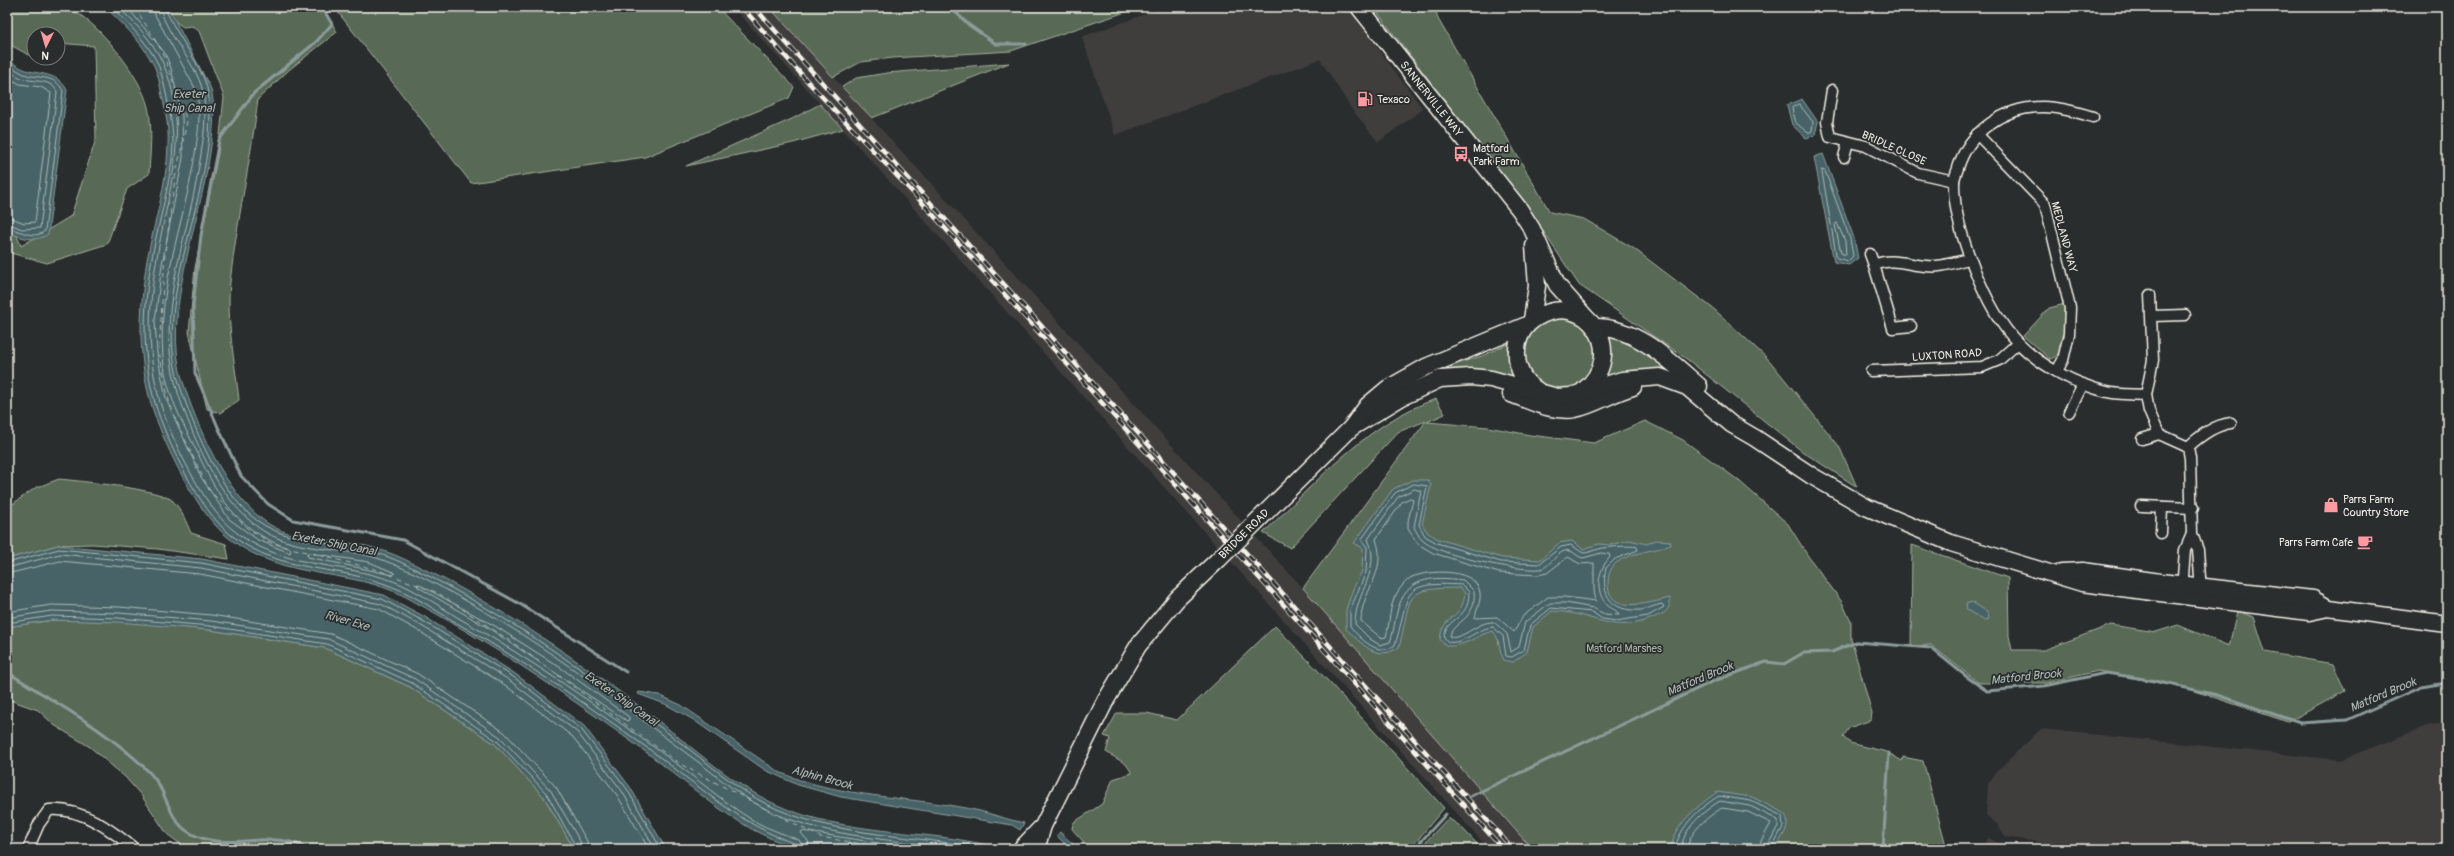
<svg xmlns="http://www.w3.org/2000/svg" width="2454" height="856" viewBox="0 0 2454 856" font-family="Pangolin,sans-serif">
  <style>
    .built { fill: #403d3d }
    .green { fill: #586b56; stroke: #a6ae9f }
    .water { fill: #466468; stroke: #8c9c9b }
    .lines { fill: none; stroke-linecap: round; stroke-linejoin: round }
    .shore { stroke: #aeb9b5; stroke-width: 1 }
    .stream { stroke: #8c9c9b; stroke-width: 3 }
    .ferry { stroke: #aeb9b5; stroke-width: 1; stroke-dasharray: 5 4; stroke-linecap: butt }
    .minor-casing { stroke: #f4f1e8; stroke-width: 13 }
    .primary-casing { stroke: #f4f1e8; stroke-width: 19 }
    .minor { stroke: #2a2d2e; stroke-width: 10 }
    .primary { stroke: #2a2d2e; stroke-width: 16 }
    .rail-casing { stroke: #f4f1e8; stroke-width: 4.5 }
    .rail { stroke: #2a2d2e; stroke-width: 3; stroke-dasharray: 9; stroke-linecap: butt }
    .primary-bridge-casing { stroke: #f4f1e8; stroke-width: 19; stroke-linecap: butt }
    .primary-bridge { stroke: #2a2d2e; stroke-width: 16 }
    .labels { text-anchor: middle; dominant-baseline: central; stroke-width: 3.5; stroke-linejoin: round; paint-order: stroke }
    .street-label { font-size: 11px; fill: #f4f1e8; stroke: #2a2d2e }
    .poi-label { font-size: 11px; fill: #f4f1e8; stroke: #2a2d2e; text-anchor: start }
    .park-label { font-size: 11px; fill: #aeb5a6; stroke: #2a2d2e }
    .water-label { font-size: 12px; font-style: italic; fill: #aeb9b5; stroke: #2a2d2e }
  </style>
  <rect width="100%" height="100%" fill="#2a2d2e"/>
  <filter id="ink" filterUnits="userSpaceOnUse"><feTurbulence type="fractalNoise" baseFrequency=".025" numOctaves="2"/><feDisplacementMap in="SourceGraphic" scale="8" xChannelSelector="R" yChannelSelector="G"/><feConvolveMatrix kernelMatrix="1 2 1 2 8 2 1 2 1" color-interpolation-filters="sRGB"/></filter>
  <g filter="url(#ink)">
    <!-- built -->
    <g class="built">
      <path d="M733 7H769L1303 588 1532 849H1489Z"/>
      <path d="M1165 7H1347L1423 109 1378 142 1351 108 1320 59 1115 135 1082 37Z"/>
      <path d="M2447 723V849H2083L2006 837 1997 824 1986 815 1988 784 1998 770 2041 729 2340 760 2430 725Z"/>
      <path d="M1989 838 2003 846 2020 849H1981Z"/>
    </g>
    <!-- green -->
    <g class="green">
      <path d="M7 7C19 7 59 4 68 8 97 20 141 76 148 107 153 129 150 152 149 174L127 189 107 244 47 263 7 252V210L21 246 71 216 96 139 94 46 58 43V34H34V58L7 43Z"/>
      <path d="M162 7H322L337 32 290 69 258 99C251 160 237 220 230 282 226 321 235 362 239 400L220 413 207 409 189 332 195 268 218 154 224 97 199 31 192 26 183 27 165 14Z"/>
      <path d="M334 7H717L794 87 789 98 645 157 471 183Z"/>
      <path d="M769 7H1140L1011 51 893 58 861 62 833 77Z"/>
      <path d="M1373 7H1435L1438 19 1550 212 1584 219 1633 248 1715 310 1769 360 1839 446 1857 487 1803 452 1688 360 1579 285 1526 206Z"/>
      <path d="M1009 63 872 118 842 87 856 78 887 73Z"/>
      <path d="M820 104 843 129 793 143 686 166 792 119Z"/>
      <path d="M2065 304C2068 318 2066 357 2050 359L2023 336 2049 308Z"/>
      <circle cx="1561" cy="355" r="36"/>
      <path d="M1609 335 1632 344 1672 372 1670 376 1603 381 1610 359Z"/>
      <path d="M1512 342V368L1514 378 1423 381 1420 375 1482 356Z"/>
      <path d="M1436 399 1445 414 1427 422 1488 427 1530 435 1594 443 1645 421 1683 440 1738 480 1788 524 1808 556 1842 602 1851 622V639L1872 713 1871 720 1849 728 1843 737 1850 743 1887 752 1902 761 1903 757 1923 761 1947 849H1532L1303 588 1426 421 1398 432 1290 548 1263 533C1315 484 1367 422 1436 399Z"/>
      <path d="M59 479C79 481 162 489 173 501 182 510 186 522 191 533L226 544 229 559 158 549 93 544 58 545 7 559V508L35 488Z"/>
      <path d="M1912 545 2008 578 2009 636 2012 650H2044L2111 625 2156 632 2178 625 2229 646 2237 611 2254 617 2265 652 2333 664 2345 691 2288 722 2189 689 2098 671 2047 683H1979L1931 645 1911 646Z"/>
      <path d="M52 620 118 621 210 630 325 648 410 687 495 744 544 797 574 849H187L167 834 141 795 125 777 90 747 54 725 38 710 7 699V627Z"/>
      <path d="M1275 626 1330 683 1444 808 1410 849H1090L1072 829 1073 823 1102 804 1113 779 1132 773 1126 764 1106 752 1110 738 1104 736 1117 713H1147L1177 720Z"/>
      <path d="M1448 818 1460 826 1482 849H1419Z"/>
    </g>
    <!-- water -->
    <g class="water">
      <path d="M105 7H168L211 89C216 109 213 133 210 153 200 223 161 314 183 382 198 428 224 490 263 520 294 544 338 538 374 548 389 552 403 558 416 565 495 603 569 654 639 706 681 737 729 783 775 804 846 837 929 828 1003 849 955 849 906 849 858 849 838 849 813 853 794 847 736 830 690 784 643 750 567 695 488 641 406 597 349 567 286 582 230 539 197 514 166 448 153 410 137 361 139 309 147 260 154 222 167 184 168 146 169 129 166 113 162 96 160 85 158 72 152 62 141 41 122 23 105 7Z"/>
      <path d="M7 59C13 63 20 68 26 70 43 75 58 73 67 90L48 234C35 243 20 238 7 231Z"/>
      <path d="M1802 99 1818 122 1815 135 1806 138 1792 125 1787 105Z"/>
      <path d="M1823 154 1854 238 1858 258 1849 265 1834 262 1814 157Z"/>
      <path d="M1413 480H1428L1431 485 1422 524 1428 533 1438 539 1461 546 1502 558 1540 560 1559 543 1572 541 1583 549 1599 544 1610 545 1629 540 1647 544 1656 540 1670 541 1671 545C1654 551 1630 552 1616 563 1609 569 1608 577 1608 585 1609 616 1653 602 1670 598 1671 608 1666 613 1657 616 1613 637 1594 612 1552 611L1533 627 1527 652 1513 662 1504 660C1498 650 1501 640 1493 631 1476 635 1465 647 1447 646L1440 640C1442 614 1463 620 1465 593L1461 588C1399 588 1413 596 1399 647 1376 663 1362 643 1346 629V610L1353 589 1362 571 1363 548 1354 543 1393 489Z"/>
      <path d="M58 545 202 559 384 595 425 617 514 673 584 726 630 787 666 849H574L544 797 495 744 410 687 325 648 210 630 118 622 52 620 7 627V559Z"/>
      <path d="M1972 602 1988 612 1989 619 1983 620 1967 610 1966 604Z"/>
      <path d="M639 692 659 695 681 705 779 772C842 799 914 796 980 811 995 815 1009 820 1024 823L1020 830 1012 825 841 797 798 785 765 770 692 719 665 704 638 694Z"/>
      <path d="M1717 792 1752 797 1784 813C1793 826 1781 838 1774 849H1671C1675 823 1697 807 1717 792Z"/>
      <path d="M1060 832 1078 849H1070L1057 836Z"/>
    </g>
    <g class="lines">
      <!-- shore -->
      <g class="shore">
        <path d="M111 7C127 22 144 39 155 58 161 69 163 81 166 93 169 109 173 126 173 142 173 177 157 226 151 263 143 310 142 357 155 403 166 440 200 511 231 535 283 575 337 564 393 587 416 596 436 611 457 623 526 663 593 708 657 755 701 788 743 826 796 844L799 849"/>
        <path d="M118 7C134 22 151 39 161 59 193 126 167 194 156 263 148 309 147 356 160 402 170 437 204 507 232 529 280 569 337 561 393 581 417 590 440 607 462 620 532 660 600 708 666 756 695 777 723 802 754 821 768 829 784 834 799 840L804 849"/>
        <path d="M127 7 165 53 171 68 182 116 183 158 162 264 155 321 157 353 166 399 201 477 229 519 258 540 290 553 291 549C242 533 221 503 200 458 186 429 168 398 164 366 155 297 181 232 193 166 197 141 203 111 195 88L155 15 154 7"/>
        <path d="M160 7C167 39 200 64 204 98 207 122 202 148 198 172 183 258 150 323 184 410 200 453 222 501 259 528 291 551 333 547 370 556 385 560 400 567 414 573 493 612 566 662 636 715 658 732 679 748 701 764 724 782 747 801 774 813 831 838 898 840 959 849"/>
        <path d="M165 7C175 36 207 69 209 99 218 190 151 295 179 383 192 424 218 487 250 515 286 546 330 540 373 552 388 556 403 563 417 570 495 609 567 658 637 710 659 726 681 743 703 760 726 778 749 797 777 809 841 837 916 835 985 849"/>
        <path d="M7 64C12 67 18 71 24 74 38 79 55 74 63 91L45 231C33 241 19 229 7 228"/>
        <path d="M7 70C12 73 18 77 24 79 35 82 52 79 57 92L40 228 22 229 7 223"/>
        <path d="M7 77 20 84 41 87 51 93 35 222 24 223 7 216"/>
        <path d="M1799 104 1813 122 1812 131 1808 133 1796 123 1792 108Z"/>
        <path d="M1822 170 1825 171 1850 239 1853 256 1848 261 1837 258Z"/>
        <path d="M1837 223 1845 241 1846 255 1841 253 1835 225Z"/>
        <path d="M1414 484 1427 486 1419 525 1425 536 1437 543 1501 562 1539 564 1561 547 1571 545 1583 553C1590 553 1593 550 1599 549 1604 547 1632 545 1637 547L1638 550 1615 559 1606 568C1600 596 1612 612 1641 610 1648 609 1655 605 1662 604L1664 607 1648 616 1616 621 1602 619 1592 612 1551 608 1530 625 1524 650 1512 657 1506 656 1503 636 1493 627C1477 628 1464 645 1448 642L1444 637C1446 616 1469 622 1469 592L1462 585C1397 581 1411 594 1395 645 1379 658 1360 639 1350 626V610L1366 572 1367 547 1361 540 1395 493Z"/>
        <path d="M1415 489 1421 491 1414 527C1416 531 1419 537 1422 540 1439 556 1516 571 1540 569 1550 568 1559 547 1570 551 1575 552 1577 557 1583 558L1601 553 1609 554 1610 557C1598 570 1594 591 1607 605 1611 609 1618 610 1619 615L1604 614 1593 608 1566 603H1550L1525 622 1519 647 1511 652 1507 634 1494 622C1477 621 1464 640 1450 637 1450 622 1477 622 1474 591L1463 580C1431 576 1406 577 1397 612 1394 622 1394 633 1390 642L1380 645 1370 639 1355 624C1355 592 1382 571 1368 539L1398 497Z"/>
        <path d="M1411 498 1413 500 1408 521V529L1418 544 1433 553 1499 573 1538 575 1547 573 1568 557 1580 564 1594 563V591L1596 601 1565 597H1548L1523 616 1514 632 1497 617 1475 618C1476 609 1483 599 1479 589 1472 568 1429 570 1412 577 1406 580 1401 587 1397 593 1389 605 1390 623 1386 637L1381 638 1361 621C1361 590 1388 574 1376 539L1402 502Z"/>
        <path d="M309 553 369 562 395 573 393 575 308 557 307 554Z"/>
        <path d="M7 563 59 549 201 563 382 599 423 621 512 676 581 729 627 789 661 849"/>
        <path d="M7 568 60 554 201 568 381 604 420 625 509 680 577 732 622 791 655 849"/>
        <path d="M7 574 60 561 200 574 379 609 417 630 505 685 573 737 617 795 649 849"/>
        <path d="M418 584 495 626 561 668 629 717V720L627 721 490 629 418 587Z"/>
        <path d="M7 612 51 605 119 607 211 615 331 634 418 674 504 732 556 787 587 841 588 849"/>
        <path d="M7 618 51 611 119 613 211 621 328 639 415 679 500 737 551 791 581 843 582 849"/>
        <path d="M7 623 52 616 118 618 210 626 327 644 412 683 497 741 547 794 577 849"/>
        <path d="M810 849 808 841 801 833 802 831 916 849"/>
        <path d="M1675 849C1679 827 1700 807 1719 796L1751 801 1782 816 1783 827 1771 849"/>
        <path d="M1681 849C1683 829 1703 811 1720 801L1750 806 1778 820V826L1766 849"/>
        <path d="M1687 849C1689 832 1708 816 1722 808L1748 812 1771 823 1761 841 1760 849"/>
      </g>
      <!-- stream -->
      <g class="stream">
        <path d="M322 7 332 24 316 42 254 93 219 140 201 235 193 305 195 373 218 427 241 476 268 504 293 520 403 540 520 604 626 672"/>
        <path d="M950 7 969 25 996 44H1026"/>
        <path d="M7 672C56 703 110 732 150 773 168 791 167 820 190 833 227 854 272 827 308 849"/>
        <path d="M1471 796 1714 681 1766 662 1784 664 1803 653 1832 652 1856 642 1931 648 1967 677 1987 691 2044 686 2106 673 2151 680 2217 695 2300 723 2347 720 2421 687 2447 683"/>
        <path d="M1414 849 1446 814"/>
        <path d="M1883 849 1889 753"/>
      </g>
      <!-- ferry -->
      <path class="ferry" d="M135 7 163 53 187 122 175 178 165 254 159 351 168 398 179 427 209 490 247 528 271 543 378 570 438 593 512 642 680 764 820 837 893 849"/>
      <defs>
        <g id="minor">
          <path d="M1832 90 1827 122 1830 137 1866 146 1918 173 1954 181"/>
          <path d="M2093 117C2077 112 2060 107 2043 107 2004 107 1969 131 1958 168 1957 172 1954 177 1954 182 1953 227 1986 311 2018 343 2041 366 2075 384 2107 392 2119 395 2134 394 2146 395"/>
          <path d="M1977 134 2045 204 2070 308 2069 334 2063 360 2057 371"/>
          <path d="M1844 157 1848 142"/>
          <path d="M1870 254 1874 265"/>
          <path d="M2150 295 2153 360 2146 395 2149 411 2159 434 2188 447"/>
          <path d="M2152 316 2185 315"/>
          <path d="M1911 326 1893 328 1874 265C1892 257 1908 265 1926 266 1941 268 1955 262 1969 259"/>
          <path d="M1871 371 1982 367 1999 360 2018 343"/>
          <path d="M2069 412 2083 384"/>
          <path d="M2142 439 2159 434"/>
          <path d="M2141 506 2193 508"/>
          <path d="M2161 533 2162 507"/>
          <path d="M2182 590 2185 550 2192 534"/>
          <path d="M2201 591 2198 550 2192 534 2190 458 2188 447C2200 436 2214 425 2231 423"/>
          <path d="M28 849 39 824 49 810C81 807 111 830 135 849"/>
        </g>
        <g id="primary">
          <path id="s1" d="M1359 7 1520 210 1532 229 1557 285 1589 321"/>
          <path d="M1532 320 1537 286 1534 246"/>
          <path d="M1595 327C1636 327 1670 361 1699 386"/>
          <path d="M1537 390C1523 382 1516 367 1517 351 1517 338 1524 325 1536 318 1586 288 1630 353 1583 391"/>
          <path d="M1511 394C1531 401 1552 413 1575 409 1595 405 1613 392 1633 387"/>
          <path d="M1351 428 1402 397 1440 379 1471 377 1491 379 1557 397 1571 396 1622 380 1660 377 1687 387 1731 424 1755 438 1812 476 1866 507 1951 543 2082 583 2309 612 2328 608 2447 624"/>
          <path d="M1247 531 1351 428 1368 405 1387 389 1426 367 1527 325"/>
          <path d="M2062 572 2083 571 2160 582 2313 599 2328 608"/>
          <path d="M1021 849 1040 829"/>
          <path d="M1036 849 1043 826 1106 700 1138 646 1177 599 1220 558"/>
        </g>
      </defs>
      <!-- minor casing -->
      <use href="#minor" class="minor-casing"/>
      <!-- primary casing -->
      <use href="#primary" class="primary-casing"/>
      <!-- minor -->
      <use href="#minor" class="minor"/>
      <!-- primary -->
      <use href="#primary" class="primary"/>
      <defs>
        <g id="rail">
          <path d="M742 7 809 83 917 197 1503 849"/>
          <path d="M754 7 1513 849"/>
        </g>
      </defs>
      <!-- rail casing -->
      <use href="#rail" class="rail-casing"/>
      <!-- rail -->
      <use href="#rail" class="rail"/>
      <defs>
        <path id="primary-bridge" d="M1220 558 1247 531"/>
      </defs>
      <!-- primary-bridge casing -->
      <use href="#primary-bridge" class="primary-bridge-casing"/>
      <!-- primary-bridge -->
      <use href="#primary-bridge" class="primary-bridge"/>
    </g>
  </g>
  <!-- icons -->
  <defs>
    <symbol id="fuel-bare" viewBox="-9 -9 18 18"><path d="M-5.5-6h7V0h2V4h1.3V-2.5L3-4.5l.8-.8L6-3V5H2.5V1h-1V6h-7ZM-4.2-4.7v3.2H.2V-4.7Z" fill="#ff9aa2" stroke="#2a2d2e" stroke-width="2.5" paint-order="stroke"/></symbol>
    <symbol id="bus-bare" viewBox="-9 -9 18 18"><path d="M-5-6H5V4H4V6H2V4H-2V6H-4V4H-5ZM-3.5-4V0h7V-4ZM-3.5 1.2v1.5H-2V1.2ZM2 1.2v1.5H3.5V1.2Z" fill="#ff9aa2" stroke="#2a2d2e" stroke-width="2.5" paint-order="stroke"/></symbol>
    <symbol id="shop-bare" viewBox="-9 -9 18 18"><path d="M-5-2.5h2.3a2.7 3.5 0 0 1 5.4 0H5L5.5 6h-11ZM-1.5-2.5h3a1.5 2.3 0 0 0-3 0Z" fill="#ff9aa2" stroke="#2a2d2e" stroke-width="2.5" paint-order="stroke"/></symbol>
    <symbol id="cafe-bare" viewBox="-9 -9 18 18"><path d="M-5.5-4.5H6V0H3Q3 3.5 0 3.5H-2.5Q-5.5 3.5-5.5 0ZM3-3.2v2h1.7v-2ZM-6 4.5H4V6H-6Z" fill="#ff9aa2" stroke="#2a2d2e" stroke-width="2.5" paint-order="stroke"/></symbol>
  </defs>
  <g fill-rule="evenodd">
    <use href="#fuel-bare" x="1354" y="88" width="22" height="22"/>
    <use href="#bus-bare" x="1450" y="143" width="22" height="22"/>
    <use href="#shop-bare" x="2320" y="494" width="22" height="22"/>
    <use href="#cafe-bare" x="2354" y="531" width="22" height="22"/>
  </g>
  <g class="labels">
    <!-- street labels -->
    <g class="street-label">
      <text stroke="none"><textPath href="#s1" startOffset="117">SANNERVILLE WAY</textPath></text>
      <text transform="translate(1894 148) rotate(24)">BRIDLE CLOSE</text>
      <text transform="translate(2064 237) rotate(75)">MEDLAND WAY</text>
      <text transform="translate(1947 355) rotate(-4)">LUXTON ROAD</text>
      <text transform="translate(1244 534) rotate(-45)">BRIDGE ROAD</text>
    </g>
    <!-- poi labels -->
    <g class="poi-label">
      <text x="1377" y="99">Texaco</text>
      <text x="1473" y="148">Matford<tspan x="1473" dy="13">Park Farm</tspan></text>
      <text x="2343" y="499">Parrs Farm<tspan x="2343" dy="13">Country Store</tspan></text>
      <text x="2353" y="542" text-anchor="end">Parrs Farm Cafe</text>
    </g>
    <!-- park labels -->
    <g class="park-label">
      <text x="1624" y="648">Matford Marshes</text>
    </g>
    <!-- water labels -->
    <g class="water-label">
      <text x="189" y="94">Exeter<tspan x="189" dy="14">Ship Canal</tspan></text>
      <text transform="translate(334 544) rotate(11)">Exeter Ship Canal</text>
      <text transform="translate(347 621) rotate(16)">River Exe</text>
      <text transform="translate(2026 677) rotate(-6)">Matford Brook</text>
      <text transform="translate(1700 679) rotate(-23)">Matford Brook</text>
      <text transform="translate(2383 695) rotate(-23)">Matford Brook</text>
      <text transform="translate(621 699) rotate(35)">Exeter Ship Canal</text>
      <text transform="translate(822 778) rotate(15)">Alphin Brook</text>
    </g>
  </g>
  <!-- margin -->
  <rect width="2454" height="856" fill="none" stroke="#2a2d2e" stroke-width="24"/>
  <rect x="12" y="12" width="2430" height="832" fill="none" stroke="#f4f1e8" stroke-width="1.5" filter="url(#ink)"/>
  <!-- north arrow -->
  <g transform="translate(46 46) rotate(185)"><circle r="19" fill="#2a2d2e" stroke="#7b7b78"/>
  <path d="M0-3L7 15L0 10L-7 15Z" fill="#ff9aa2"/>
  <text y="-6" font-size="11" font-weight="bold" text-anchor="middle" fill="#f4f1e8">N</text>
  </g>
</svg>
